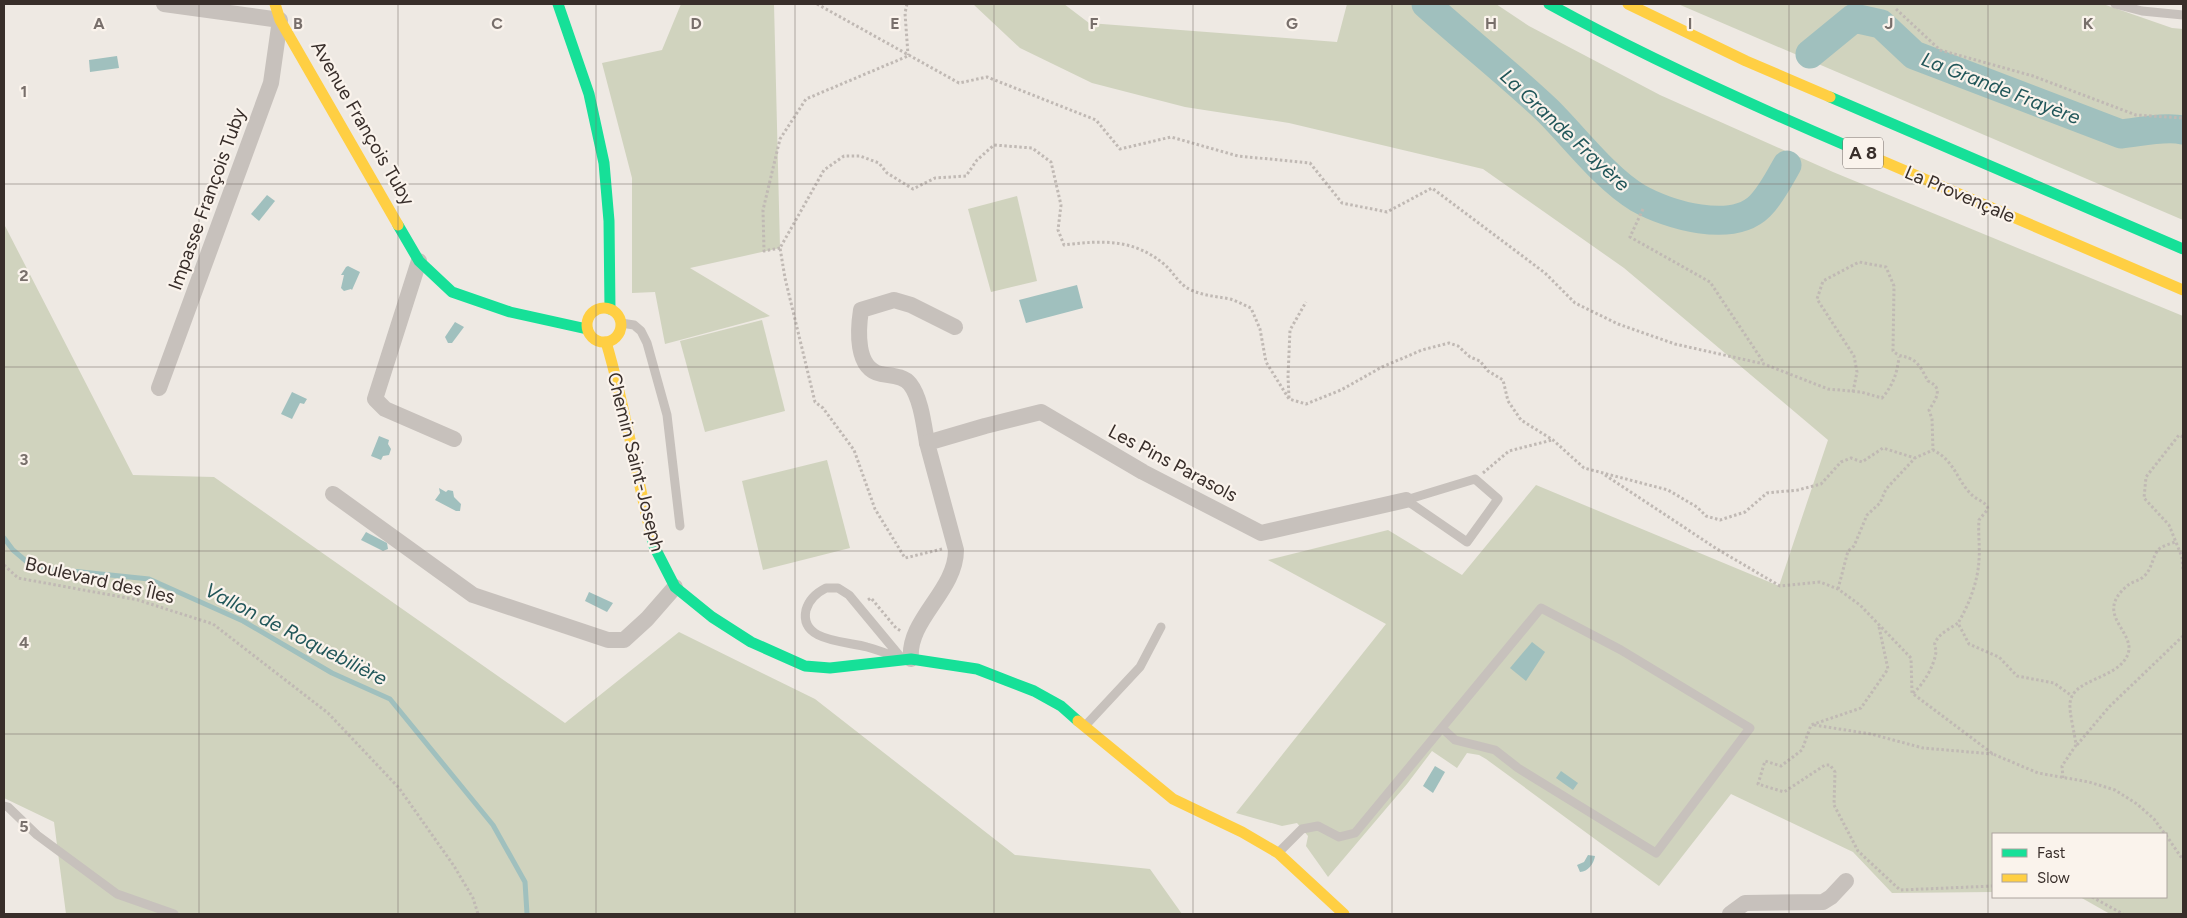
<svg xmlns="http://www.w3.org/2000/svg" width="2187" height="918" viewBox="0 0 2187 918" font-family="Figtree,sans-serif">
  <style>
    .green { fill: #d0d3be }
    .water { fill: #a0c0be }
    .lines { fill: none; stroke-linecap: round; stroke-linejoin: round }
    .stream { stroke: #a0c0be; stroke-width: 5 }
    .river { stroke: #a0c0be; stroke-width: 29 }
    .path { stroke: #c0b9b4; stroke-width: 3; stroke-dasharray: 2.5 2.5; stroke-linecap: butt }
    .lane { stroke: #c7c1bc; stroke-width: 9 }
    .street { stroke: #c7c1bc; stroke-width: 16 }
    .fast { stroke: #16e098; stroke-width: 11 }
    .slow { stroke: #ffcf43; stroke-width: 11 }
    .grid { fill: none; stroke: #786f6b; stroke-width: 1; stroke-opacity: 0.55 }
    .labels { text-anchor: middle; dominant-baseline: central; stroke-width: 4.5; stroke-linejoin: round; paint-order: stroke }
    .shield { fill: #faf3ec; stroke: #726964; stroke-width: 1 }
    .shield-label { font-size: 18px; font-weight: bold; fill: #382e2a }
    .street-label { font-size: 19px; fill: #382e2a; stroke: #faf3ec }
    .water-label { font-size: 20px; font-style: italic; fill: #215659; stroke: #faf3ec }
    .grid-label { font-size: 16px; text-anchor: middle; font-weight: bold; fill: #786f6b; stroke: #faf3ec; stroke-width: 4.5; stroke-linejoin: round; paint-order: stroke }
  </style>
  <rect width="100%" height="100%" fill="#eee9e3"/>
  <!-- green -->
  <g class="green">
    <path d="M681 4H774L780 248 690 268 770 316 665 344 655 292 632 293V178L602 63 662 50Z"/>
    <path d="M973 4H1064L1089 23 1337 42 1347 4H1496L1529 26 1660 95 1833 172 2183 316V914H2110L2080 897H2166V834H1993V892L1892 893 1853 852 1731 794 1659 886 1486 759 1479 755 1467 753 1457 768 1432 751 1407 784 1328 877 1306 846 1308 836 1297 823 1282 826 1236 813 1386 624 1268 560 1388 530 1462 575 1536 485 1779 586 1828 440 1624 268 1483 169 1289 123 1185 107 1092 83 1020 48Z"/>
    <path d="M1678 4H2103L2172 28 2183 29V220Z"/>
    <path d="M1017 196 1037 281 991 292 968 209Z"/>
    <path d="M4 224 133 475 214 477 565 723 679 632 815 699 1015 855 1150 869 1182 914H66L54 822 4 798Z"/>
    <path d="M762 320 785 411 705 432 680 341Z"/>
    <path d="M827 460 850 548 763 570 742 481Z"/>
  </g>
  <!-- water -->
  <g class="water">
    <path d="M117 56 119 68 90 72 89 60Z"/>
    <path d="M267 195 275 201 259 221 251 214Z"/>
    <path d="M348 266 360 272 352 290 351 289 344 291 341 288 344 275H341L346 267Z"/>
    <path d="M1077 285 1083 308 1026 323 1019 300Z"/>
    <path d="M455 322 464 327 452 343H448L445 337Z"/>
    <path d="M292 392 307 399 304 404 300 403 292 419 281 414Z"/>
    <path d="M379 436 389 440 388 444 391 449 389 455 383 456 381 460 371 456Z"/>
    <path d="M439 488 446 492 448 490 453 491 454 497 461 504 460 511H456L435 500 440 493Z"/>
    <path d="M366 532 387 543 388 549 383 551 361 540Z"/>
    <path d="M589 592 613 603 607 612 585 601Z"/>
    <path d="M1532 642 1545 652 1526 681 1510 668Z"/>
    <path d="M1435 766 1445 772 1433 793 1423 786Z"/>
    <path d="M1561 771 1578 783 1573 790 1556 778Z"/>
    <path d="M1588 855 1595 856C1594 863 1588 872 1580 872L1577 865 1584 862Z"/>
  </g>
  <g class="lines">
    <!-- stream -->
    <path class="stream" d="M4 538 13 550 33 567 149 579 243 621 332 673 390 699 493 825 525 882 527 914"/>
    <!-- river -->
    <g class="river">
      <path d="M1426 4C1466 40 1509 74 1548 111 1575 138 1606 179 1638 198 1668 215 1732 234 1760 206 1771 195 1779 179 1787 165"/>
      <path d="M1810 54 1854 18 1881 24 1914 55 2121 134C2140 132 2165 126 2183 130"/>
    </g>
    <!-- path -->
    <g class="path">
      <path d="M817 4 959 83 987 77 1096 120 1120 149 1171 137 1238 156 1310 163 1342 203 1387 212 1432 188 1545 273 1575 303 1618 324 1675 344 1764 364 1828 389 1861 392 1882 398C1893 385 1897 374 1899 357"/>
      <path d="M907 4 905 13 908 55"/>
      <path d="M1896 9 1940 50 2033 76 2136 115 2183 118"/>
      <path d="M1643 209 1630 237 1710 282 1764 363"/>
      <path d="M780 248 764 251 763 210 780 139 806 99 908 56"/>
      <path d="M1853 392 1857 372 1854 356 1817 299 1823 281 1859 262 1886 267 1894 286 1893 351C1901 358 1903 355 1911 359 1919 362 1924 374 1928 381 1944 388 1936 399 1929 410L1932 419 1933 450"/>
      <path d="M1289 398 1288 376 1290 330 1306 302"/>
      <path d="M2183 437 2179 435 2146 477 2144 498 2169 525 2182 557 2183 570"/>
      <path d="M1483 473 1509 451 1552 440"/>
      <path d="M1605 475 1717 549 1780 586 1820 582 1838 589 1860 605 1911 658 1912 693 1993 754 2038 773 2089 782 2115 790 2137 804 2154 819 2165 834"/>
      <path d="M942 549 905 558 875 509 854 450 823 408 815 402 785 278 780 248 824 170 844 156H860L879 163 887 173 913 189 935 178 966 176 977 160 994 145 1032 148 1051 162 1061 205 1058 230 1064 245C1103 240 1135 239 1165 265 1173 272 1180 285 1189 289 1203 296 1215 296 1230 299 1237 301 1244 305 1251 308L1260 329 1266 362 1289 399 1306 404 1341 390 1382 367 1422 350 1449 343 1458 346 1470 357 1480 361 1488 371 1503 380 1508 401 1521 420 1553 440 1584 468 1668 490 1697 507 1706 516 1720 520 1745 512 1767 493 1798 490 1821 484 1841 462 1851 458 1862 462 1883 448 1915 458"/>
      <path d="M4 565 18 578 138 600 213 624 328 713 399 788 454 866 473 898 478 914"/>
      <path d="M1838 589 1848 551 1854 546 1867 515 1880 503 1886 489 1915 458 1933 450C1955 461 1956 479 1971 494 1976 500 1986 501 1988 509L1979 520C1978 533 1980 547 1979 560 1978 581 1969 605 1958 623"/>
      <path d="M868 600 871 598 896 628 901 631"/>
      <path d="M1879 627 1888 669 1861 708 1811 725 1802 750 1781 766 1765 761 1758 784 1784 792 1825 765H1830L1835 772 1834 805 1858 851 1900 890 1993 886"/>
      <path d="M1913 693C1924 684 1934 666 1936 652 1936 647 1933 645 1936 641 1940 633 1951 628 1958 623L1969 644 1999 657 2017 676 2054 683 2072 696"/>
      <path d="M1814 725 1871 734 1923 748 1993 754"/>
      <path d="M2077 745 2109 707 2183 636"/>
      <path d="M2063 778 2062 766 2076 745C2075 735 2069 712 2070 704 2071 678 2118 680 2128 654 2136 631 2093 615 2127 586 2131 582 2139 581 2143 577 2152 570 2152 558 2158 550 2161 546 2170 544 2175 542"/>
      <path d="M2166 835 2183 860"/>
      <path d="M2092 897 2123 914"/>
    </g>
    <!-- lane -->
    <g class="lane">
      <path d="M2115 4 2142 11 2183 15"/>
      <path d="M621 323 634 325 641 331 647 343 667 415 680 526"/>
      <path d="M1475 479 1498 499 1467 542 1406 500Z"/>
      <path d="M826 588H838L849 595 903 660C891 655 879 650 867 647 846 641 799 642 806 610 809 599 816 593 826 588Z"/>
      <path d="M1085 726 1140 667 1161 627"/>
      <path d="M4 806 8 807 37 835 117 894 174 914"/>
      <path d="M1278 853 1302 829 1318 826 1339 837 1355 833 1541 608 1621 650 1750 728 1656 853 1518 768 1495 750 1455 740 1442 728"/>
    </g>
    <!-- street -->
    <g class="street">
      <path d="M419 261 375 399 385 409 454 439"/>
      <path d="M159 388 271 83 280 20 164 4"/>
      <path d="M927 443C924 426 921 398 910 384 903 375 890 376 881 374 855 369 858 329 861 310L894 300 911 305 955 327"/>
      <path d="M333 494 473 595 608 640H624L647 619 675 587"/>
      <path d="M911 659C907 620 956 591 956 550L927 443 985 426 1041 412 1143 472 1261 533 1406 500"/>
      <path d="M1730 914 1745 903 1823 902 1831 897 1846 881"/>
    </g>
    <!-- fast -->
    <g class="fast">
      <path d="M558 4 589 94 604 163 609 221 610 309"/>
      <path d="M1549 4C1647 58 1749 104 1852 148"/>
      <path d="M1830 97 2183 249"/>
      <path d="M398 225 419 261 452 292 510 312 587 329"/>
      <path d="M651 534 654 546 675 587 712 617 751 642 805 666 830 668 911 659 977 669 1034 691 1061 706 1078 721"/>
    </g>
    <!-- slow -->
    <g class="slow">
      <path d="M275 4 280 20 398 225"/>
      <path d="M1628 4 1746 61 1830 97"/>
      <path d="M1852 148 2183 290"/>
      <circle cx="604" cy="325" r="17"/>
      <path d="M606 342C625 405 635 470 651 534"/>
      <path d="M1078 721 1173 799 1242 832 1278 853 1344 914"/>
    </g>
  </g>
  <!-- grid -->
  <path class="grid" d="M199 4V914M398 4V914M596 4V914M795 4V914M994 4V914M1193 4V914M1392 4V914M1591 4V914M1789 4V914M1988 4V914M4 184H2183M4 367H2183M4 551H2183M4 734H2183"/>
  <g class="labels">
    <!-- shield labels -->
    <rect class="shield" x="1843" y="137.5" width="40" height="31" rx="4"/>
    <g class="shield-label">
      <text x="1863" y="153">A 8</text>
    </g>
    <!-- street labels -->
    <g class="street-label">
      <text transform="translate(363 123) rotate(60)">Avenue François Tuby</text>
      <text transform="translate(1960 194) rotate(23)">La Provençale</text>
      <text transform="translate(207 199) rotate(-70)">Impasse François Tuby</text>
      <text transform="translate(636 462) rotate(76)">Chemin Saint-Joseph</text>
      <text transform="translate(1173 463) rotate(28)">Les Pins Parasols</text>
      <text transform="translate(100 580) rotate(13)">Boulevard des Îles</text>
    </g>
    <!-- water labels -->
    <g class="water-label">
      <text transform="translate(2001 88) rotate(21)">La Grande Frayère</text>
      <text transform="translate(1565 130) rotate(43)">La Grande Frayère</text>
      <text transform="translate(296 634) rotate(27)">Vallon de Roquebilière</text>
    </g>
  </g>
  <g class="grid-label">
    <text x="99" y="29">A</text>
    <text x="298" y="29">B</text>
    <text x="497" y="29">C</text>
    <text x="696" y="29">D</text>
    <text x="895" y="29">E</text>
    <text x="1094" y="29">F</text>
    <text x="1292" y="29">G</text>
    <text x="1491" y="29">H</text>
    <text x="1690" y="29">I</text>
    <text x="1889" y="29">J</text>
    <text x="2088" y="29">K</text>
    <text x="24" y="97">1</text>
    <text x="24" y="281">2</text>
    <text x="24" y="465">3</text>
    <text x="24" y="648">4</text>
    <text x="24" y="832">5</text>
  </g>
  <!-- border -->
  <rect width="2187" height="918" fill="none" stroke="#382e2a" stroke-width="10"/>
  <!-- legend -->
  <rect x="1992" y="833" width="175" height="65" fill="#faf3ec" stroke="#aca49e"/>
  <rect x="2002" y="849" width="25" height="8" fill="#16e098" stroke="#aca49e"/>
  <text x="2037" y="858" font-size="15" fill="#382e2a">Fast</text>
  <rect x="2002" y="874" width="25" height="8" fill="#ffcf43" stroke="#aca49e"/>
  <text x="2037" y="883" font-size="15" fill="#382e2a">Slow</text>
</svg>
